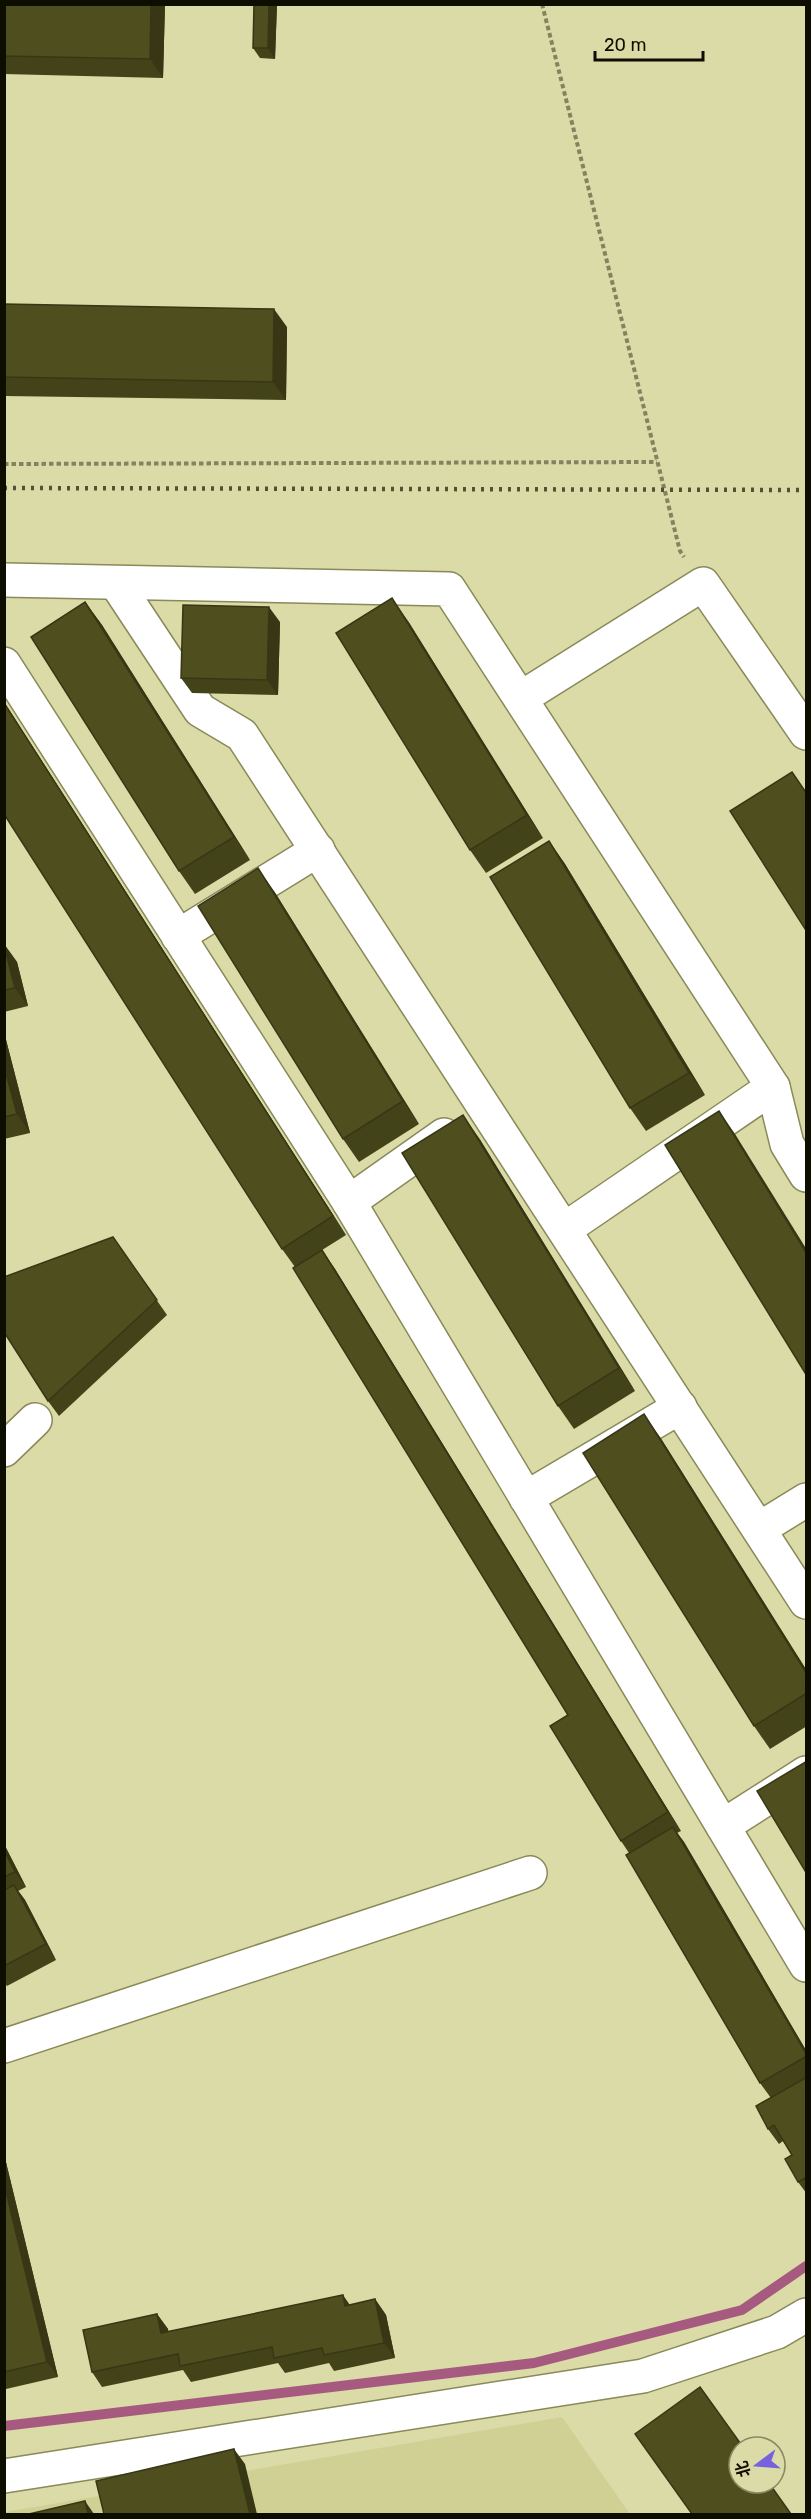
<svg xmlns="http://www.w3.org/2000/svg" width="811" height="2519" viewBox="0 0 811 2519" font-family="Rubik,'Noto Sans SC',sans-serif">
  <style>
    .built { fill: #d0d095 }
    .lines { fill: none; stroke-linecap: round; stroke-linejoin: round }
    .stream { stroke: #a75a7f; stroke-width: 10 }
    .minor-casing { stroke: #898959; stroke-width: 36 }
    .path { stroke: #838360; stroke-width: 4; stroke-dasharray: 4.5 3; stroke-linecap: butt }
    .minor { stroke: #fff; stroke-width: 33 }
    .rail { stroke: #515137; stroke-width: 4.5; stroke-dasharray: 3 6; stroke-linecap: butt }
    .wall { fill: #43431a }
    .shaded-wall { fill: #373715 }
    .building { fill: #4e4e1e; stroke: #373715; stroke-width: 1.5 }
  </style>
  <rect width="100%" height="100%" fill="#dbdba8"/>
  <!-- built -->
  <path class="built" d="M562 2417 630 2514H5V2512Z"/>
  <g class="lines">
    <!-- stream -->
    <path class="stream" d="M4 2426 534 2363 742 2310 806 2266"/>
    <defs>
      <g id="minor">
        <path d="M4 580 449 589 773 1087"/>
        <path d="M116 583 200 710 242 735 806 1602"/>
        <path d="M4 664 349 1202"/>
        <path d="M521 698 703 584 806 733"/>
        <path d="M178 936 318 850"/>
        <path d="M444 1135 349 1202 806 1965"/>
        <path d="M565 1229 773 1087 787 1144 806 1175"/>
        <path d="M4 1450 35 1420"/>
        <path d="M526 1498 680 1407"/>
        <path d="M759 1529 806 1500"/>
        <path d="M723 1826 806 1773"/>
        <path d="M4 2046 530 1873"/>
        <path d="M4 2476 643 2376 777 2332 806 2315"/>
      </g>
    </defs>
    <!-- minor casing -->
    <use href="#minor" class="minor-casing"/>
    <!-- path -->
    <g class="path">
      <path d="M542 4 680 551 684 557"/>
      <path d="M4 464 657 462"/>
    </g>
    <!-- minor -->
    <use href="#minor" class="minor"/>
    <!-- rail -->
    <path class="rail" d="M4 488 806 490"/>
  </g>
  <!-- wall -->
  <g class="wall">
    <path d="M4 4H165L163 78 4 74Z"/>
    <path d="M254 4H277L275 59 260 58 253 48Z"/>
    <path d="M4 304 287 327 286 400 4 396Z"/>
    <path d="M85 602 102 625 250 860 195 894 179 871Z"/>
    <path d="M408 621 543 838 486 873 470 850Z"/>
    <path d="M280 622 278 695 192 693 181 678Z"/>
    <path d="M4 702 346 1235 303 1262 322 1250 335 1269 681 1831 677 1833 684 1842 807 2052V2194L798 2182 792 2155 783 2141 779 2144 768 2129 771 2098 760 2083 629 1853 621 1841 568 1715 295 1267 282 1249Z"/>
    <path d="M549 841 565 864 705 1095 646 1131 630 1108Z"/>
    <path d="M274 891 419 1124 359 1162 343 1139Z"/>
    <path d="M4 944 17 962 28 1006 4 1012Z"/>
    <path d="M4 1032 30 1133 4 1139Z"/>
    <path d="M479 1138 635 1391 574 1429 558 1406Z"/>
    <path d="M113 1237 167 1315 59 1416 48 1401Z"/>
    <path d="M660 1437 807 1671V1726L770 1749 754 1726Z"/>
    <path d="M4 1844 26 1887 18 1891 25 1900 56 1960 7 1986 4 1982Z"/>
    <path d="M4 2154 58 2377 6 2389 4 2387Z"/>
    <path d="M375 2299 386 2315 395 2358 334 2371 329 2363 285 2373 278 2363 191 2382 183 2370 102 2387 92 2372 157 2314 168 2329V2332L350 2305Z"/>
  </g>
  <!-- shaded-wall -->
  <g class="shaded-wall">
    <path d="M151 4H165L163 78 150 59Z"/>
    <path d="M269 4H277L275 59 268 48Z"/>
    <path d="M274 309 287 327 286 400 273 382Z"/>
    <path d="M392 598 408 621 543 838 527 815Z"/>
    <path d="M85 602 102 625 250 860 234 837Z"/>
    <path d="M269 607 280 622 278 695 267 680Z"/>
    <path d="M4 702 346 1235 333 1216 4 703Z"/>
    <path d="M549 841 565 864 705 1095 689 1073Z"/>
    <path d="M258 868 274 891 419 1124 403 1101Z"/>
    <path d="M4 944 17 962 28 1006 15 988Z"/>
    <path d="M4 1032 30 1133 17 1114 4 1066Z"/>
    <path d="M719 1111 735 1134 807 1250V1254Z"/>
    <path d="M463 1115 479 1138 635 1391 619 1368Z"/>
    <path d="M322 1250 335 1269 681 1831 668 1812Z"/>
    <path d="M644 1414 660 1437 807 1671V1674Z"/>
    <path d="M673 1827 684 1842 807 2052V2055Z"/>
    <path d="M4 1844 26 1887 15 1872 4 1850Z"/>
    <path d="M14 1885 25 1900 56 1960 46 1944Z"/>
    <path d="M4 2154 58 2377 47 2362 4 2183Z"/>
    <path d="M343 2295 354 2311 345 2306Z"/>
    <path d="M375 2299 386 2315 395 2358 384 2343Z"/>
    <path d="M157 2314 168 2329 172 2348 161 2333Z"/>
    <path d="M234 2449 245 2464 257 2514H250Z"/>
    <path d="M85 2501 94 2514H88Z"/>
  </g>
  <!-- building -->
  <g class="building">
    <path d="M4 4H151L150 59 4 56Z"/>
    <path d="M254 4H269L268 48H253Z"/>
    <path d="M4 304 274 309 273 382 4 377Z"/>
    <path d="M392 598 527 815 470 850 336 633Z"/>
    <path d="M85 602 234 837 179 871 31 637Z"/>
    <path d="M183 605 269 607 267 680 181 678Z"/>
    <path d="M4 703 333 1216 282 1249 4 814Z"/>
    <path d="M792 772 807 794V932L730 811Z"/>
    <path d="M549 841 689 1073 630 1108 490 877Z"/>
    <path d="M258 868 403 1101 343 1139 198 906Z"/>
    <path d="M4 945 15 988 4 990Z"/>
    <path d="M4 1066 17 1114 4 1117Z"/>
    <path d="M719 1111 807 1254V1376L665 1145Z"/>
    <path d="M463 1115 619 1368 558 1406 402 1153Z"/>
    <path d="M113 1237 157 1300 48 1401 4 1332V1277Z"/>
    <path d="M322 1250 668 1812 621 1841 550 1726 568 1715 293 1268Z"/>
    <path d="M644 1414 807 1674V1693L754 1726 583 1453Z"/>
    <path d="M807 1761V1874L757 1791Z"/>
    <path d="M673 1827 807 2055V2056L760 2083 626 1855Z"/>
    <path d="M4 1850 15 1872 4 1877Z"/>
    <path d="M14 1885 46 1944 4 1966V1890Z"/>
    <path d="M807 2077V2177L798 2182 785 2159 792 2155 774 2125 768 2129 756 2106Z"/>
    <path d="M4 2183 47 2362 4 2372Z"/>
    <path d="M343 2295 345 2306 375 2299 384 2343 324 2355 322 2348 274 2358 272 2347 180 2366 178 2354 92 2372 83 2330 157 2314 161 2333Z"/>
    <path d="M700 2387 743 2447H739V2483H769L791 2514H692L635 2434Z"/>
    <path d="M234 2449 250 2514H104L96 2481Z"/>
    <path d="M85 2501 88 2514H29Z"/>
  </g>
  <!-- border -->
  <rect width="811" height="2519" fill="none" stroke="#0e0e00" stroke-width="12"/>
  <!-- north arrow -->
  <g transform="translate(757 2465) rotate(254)"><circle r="28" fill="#dbdba8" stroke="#898965" stroke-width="1.5"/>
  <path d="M0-4.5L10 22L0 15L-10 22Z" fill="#7861dc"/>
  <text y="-9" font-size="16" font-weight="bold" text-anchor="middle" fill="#0e0e00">北</text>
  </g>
  <!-- scale -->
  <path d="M595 51v9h108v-9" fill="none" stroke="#0e0e00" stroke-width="3"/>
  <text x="604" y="51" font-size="18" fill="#0e0e00" stroke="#dbdba8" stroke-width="4.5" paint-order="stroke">20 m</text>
</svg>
